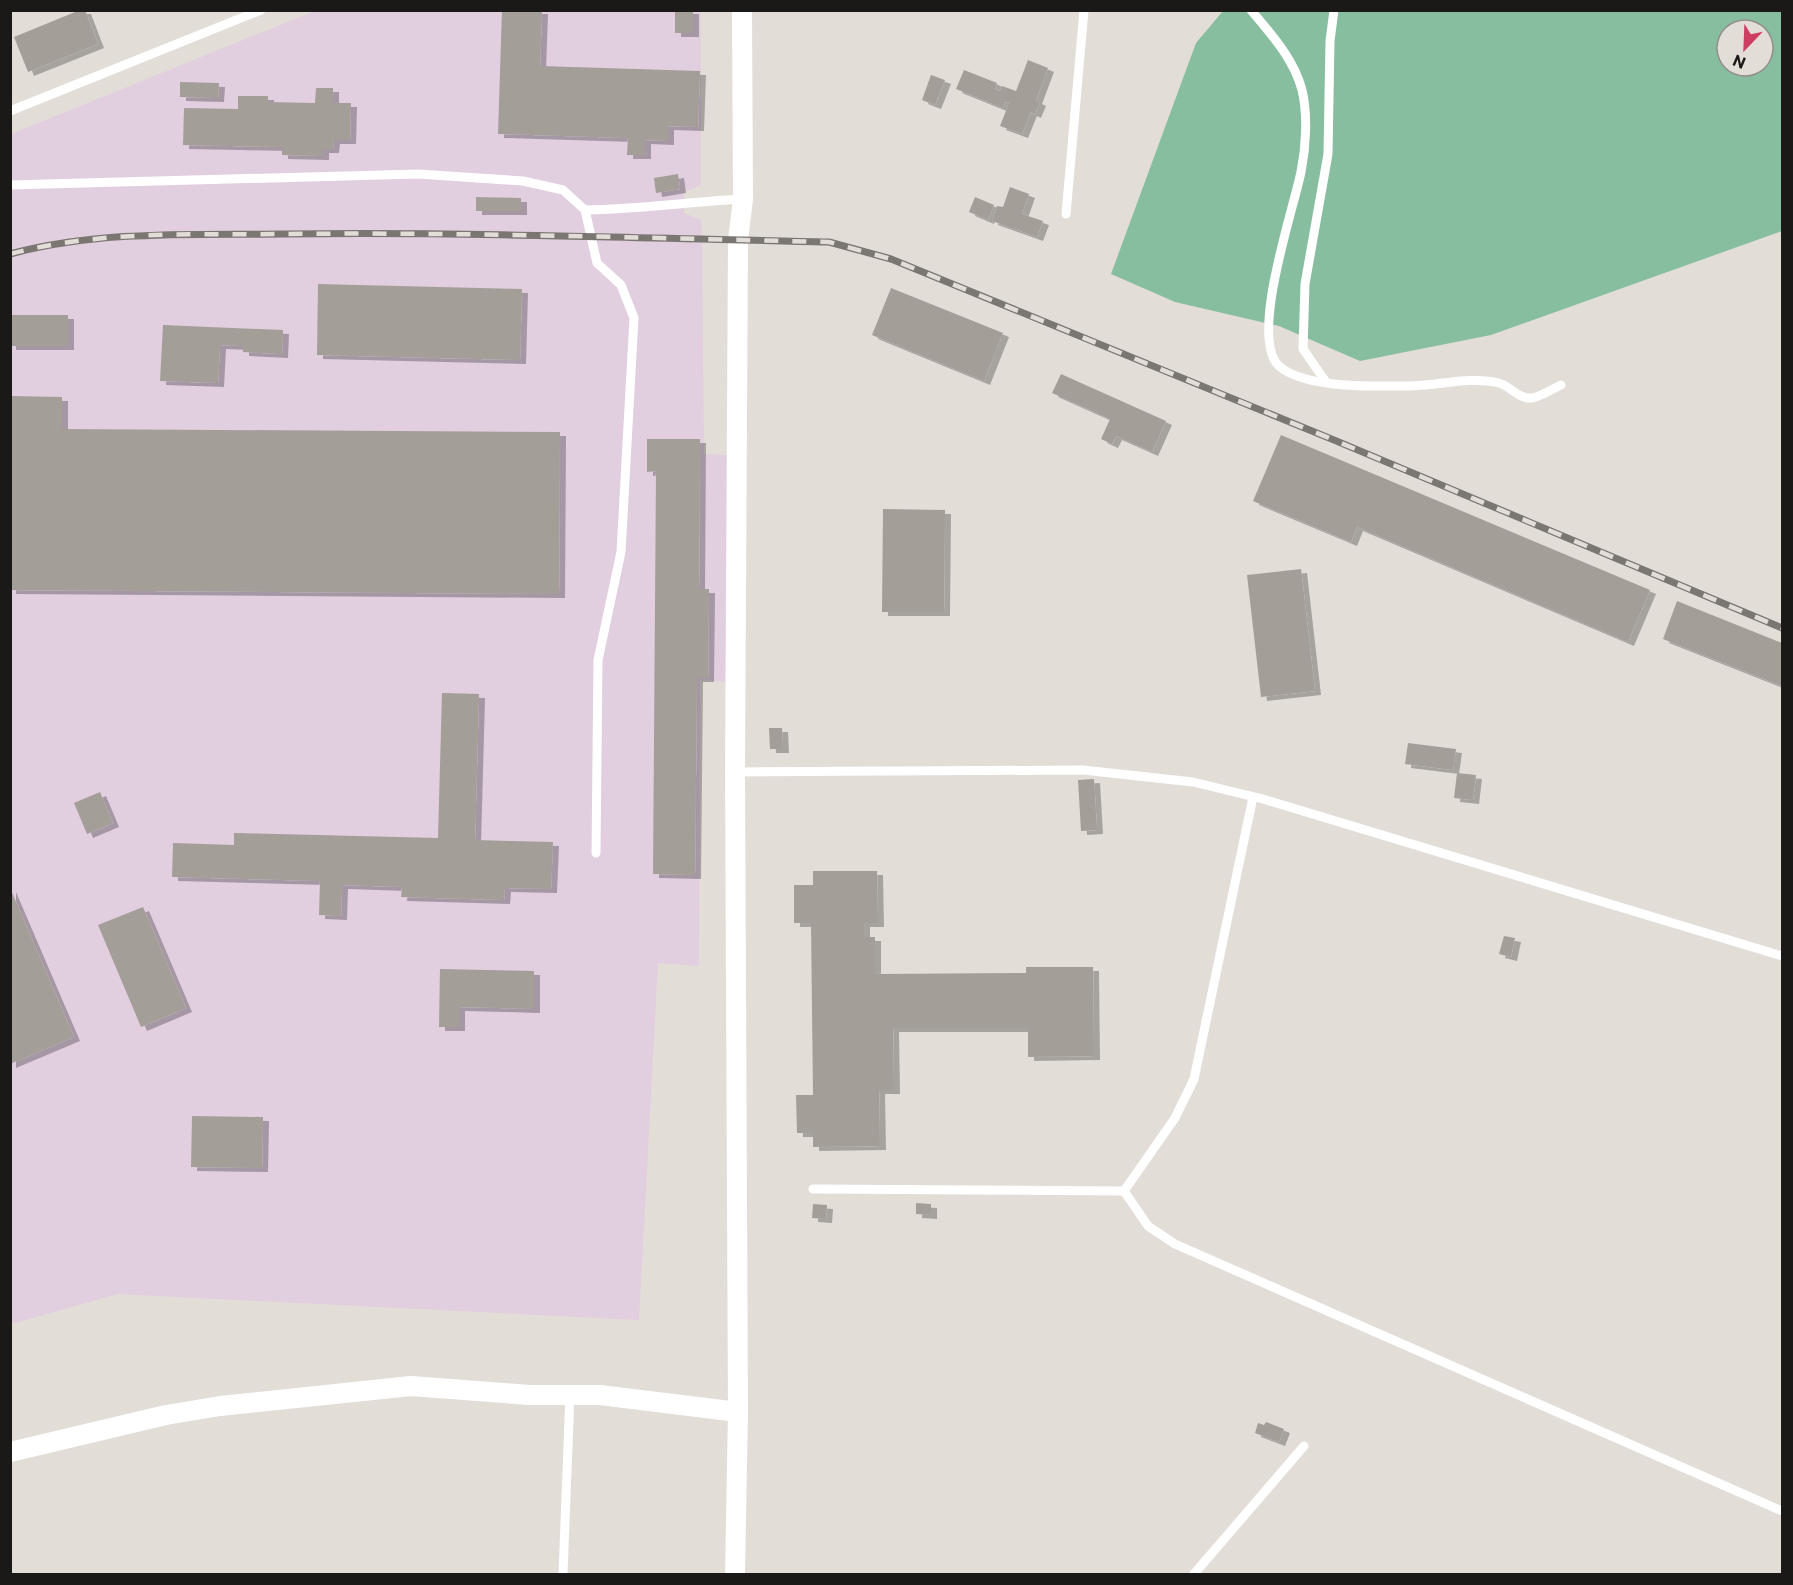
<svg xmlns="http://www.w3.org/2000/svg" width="1793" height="1585" viewBox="0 0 1793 1585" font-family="Commissioner,sans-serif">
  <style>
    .industrial { fill: #e1cede }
    .green { fill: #87be9f; fill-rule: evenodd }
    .building { fill: #a49e99; filter: url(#shadow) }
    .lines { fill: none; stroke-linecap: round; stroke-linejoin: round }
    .lane { stroke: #fff; stroke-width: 9 }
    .street { stroke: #fff; stroke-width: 20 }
    .rail-casing { stroke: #7a7672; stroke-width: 7 }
    .rail { stroke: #e3ddd8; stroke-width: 4.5; stroke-dasharray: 14; stroke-linecap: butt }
  </style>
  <defs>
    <filter id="shadow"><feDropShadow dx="6" dy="4" stdDeviation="0" flood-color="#0004"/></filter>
  </defs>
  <rect width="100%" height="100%" fill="#e3ddd8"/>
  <!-- industrial -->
  <path class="industrial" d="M315 11H701V185L684 192V213L701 220 702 237 704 454 727 455 728 682 700 680 699 966 658 963 639 1320 118 1294 11 1324V134Z"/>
  <!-- green -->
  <path class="green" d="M1223 11H1782V231L1491 335 1360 361 1279 326 1175 302 1111 274 1196 43ZM1727 30H1763V66H1727Z"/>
  <!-- building -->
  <g class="building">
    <path d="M80 10H85L98 44 28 72 14 37Z"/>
    <path d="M502 10H542L540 66 700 71 698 127 668 126V141L645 140V155H627L628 138 498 134Z"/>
    <rect x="675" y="10" width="18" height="23"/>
    <path d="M1028 60 1048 68 1036 100 1040 102 1035 114 1031 112 1022 134 1000 126 1009 103 1005 102 1003 108 956 89 964 70 997 83 995 89 1000 91 1002 86 1016 91Z"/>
    <path d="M931 75 945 80 935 105 922 100Z"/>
    <path d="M180 82 219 83 218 98 180 97Z"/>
    <path d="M316 88H333V103H351L350 140H334L333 149H323V156L282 155V147L183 145 184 108 238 109V96H268V102L315 103Z"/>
    <path d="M678 174 680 189 656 193 654 178Z"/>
    <path d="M1010 187 1029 194 1022 214 1043 221 1037 237 992 221 997 206 1003 207Z"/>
    <path d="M476 197 521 198V211H476Z"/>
    <path d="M975 197 994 205 988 220 969 212Z"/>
    <path d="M318 284 522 289 520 360 317 355Z"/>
    <path d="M891 288 1003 333 984 381 872 335Z"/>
    <rect x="10" y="315" width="58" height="31"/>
    <path d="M163 325 283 330 282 354 243 352V346L220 345 218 383 160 381Z"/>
    <path d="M1061 374 1166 421 1152 452 1116 436 1112 444 1101 439 1110 419 1052 393Z"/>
    <path d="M10 396 62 397V429L560 432 559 594 10 590Z"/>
    <path d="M1281 435 1650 590 1628 642 1357 527 1351 542 1253 501Z"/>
    <path d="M647 439H700L699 589H709L708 678H697L695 875 653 874 656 471 647 472Z"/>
    <path d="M883 509 945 510 944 612H882Z"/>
    <path d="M1301 569 1315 691 1261 697 1247 575Z"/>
    <path d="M1677 601 1782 643V686L1663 639Z"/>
    <path d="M442 693 479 694 475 840 553 842 551 889 505 888 504 900 401 897 402 887 342 885 341 916 319 915 320 881 172 877 173 843 234 845V833L438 838Z"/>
    <path d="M769 728H782L783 749H770Z"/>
    <path d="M1408 743 1456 749 1453 770 1405 764Z"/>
    <path d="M1457 773 1476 775 1473 800 1454 798Z"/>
    <path d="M1094 779 1097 830 1081 831 1078 780Z"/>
    <path d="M100 792 113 823 87 834 74 803Z"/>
    <path d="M813 871H877L878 923H864V937H875V974L1026 973V967H1093L1094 1056 1028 1057V1028H893L894 1090H879L880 1146 813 1147V1133H797L796 1095H813L811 923H794V885H813Z"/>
    <path d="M10 888 74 1037 10 1064Z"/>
    <path d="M143 907 186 1008 141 1027 98 925Z"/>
    <path d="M1504 936 1515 938 1511 957 1499 954Z"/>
    <path d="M440 969 534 971V1009L459 1007V1027H439Z"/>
    <path d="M192 1116 263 1117 262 1168 191 1167Z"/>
    <path d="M916 1203 931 1204V1215L916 1214Z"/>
    <path d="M813 1204 827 1205 826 1219 812 1218Z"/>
    <path d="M1266 1422 1284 1429 1279 1442 1255 1433 1258 1423 1264 1425Z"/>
  </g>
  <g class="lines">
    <!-- lane -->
    <g class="lane">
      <path d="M1251 10C1271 34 1294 59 1302 90 1308 115 1306 147 1301 172 1293 211 1249 338 1279 366 1305 389 1375 386 1408 386 1437 386 1470 376 1499 383 1510 386 1518 399 1532 398 1540 397 1552 389 1561 385"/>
      <path d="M10 111 261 10"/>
      <path d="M10 185 418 174 523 181 563 190 585 210 597 263 621 285 634 318 621 552 598 660 596 853"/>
      <path d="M585 210C639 209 689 202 743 199"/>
      <path d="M1066 214 1084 10"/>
      <path d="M1326 382 1303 349 1305 284 1328 154 1330 41 1334 10"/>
      <path d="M735 772 1083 770 1193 782 1263 799 1782 956"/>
      <path d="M813 1189 1124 1191 1175 1118 1194 1079 1253 797"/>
      <path d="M1124 1191 1148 1226 1175 1244 1782 1511"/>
      <path d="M563 1574 570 1394"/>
      <path d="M1194 1574 1304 1446"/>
    </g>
    <!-- street -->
    <g class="street">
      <path d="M10 1452 166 1415 220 1406 411 1386 529 1395H600L738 1412"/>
      <path d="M735 1574 738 1412 735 772 738 240 743 199 742 10"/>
    </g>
    <defs>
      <path id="rail" d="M10 254C100 230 193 235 285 234 466 232 647 238 829 242L891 259 1334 440 1782 628"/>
    </defs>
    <!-- rail casing -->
    <use href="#rail" class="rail-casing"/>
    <!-- rail -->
    <use href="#rail" class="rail"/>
  </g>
  <!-- border -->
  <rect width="1793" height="1585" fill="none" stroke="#1b1917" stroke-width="24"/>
  <!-- north arrow -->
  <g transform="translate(1745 48) rotate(203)"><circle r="28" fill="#e3ddd8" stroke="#938f8b" stroke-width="1.5"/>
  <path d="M0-4.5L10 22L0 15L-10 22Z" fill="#cd3e63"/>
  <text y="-9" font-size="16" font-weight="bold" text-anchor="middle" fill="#1b1917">N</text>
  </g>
</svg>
